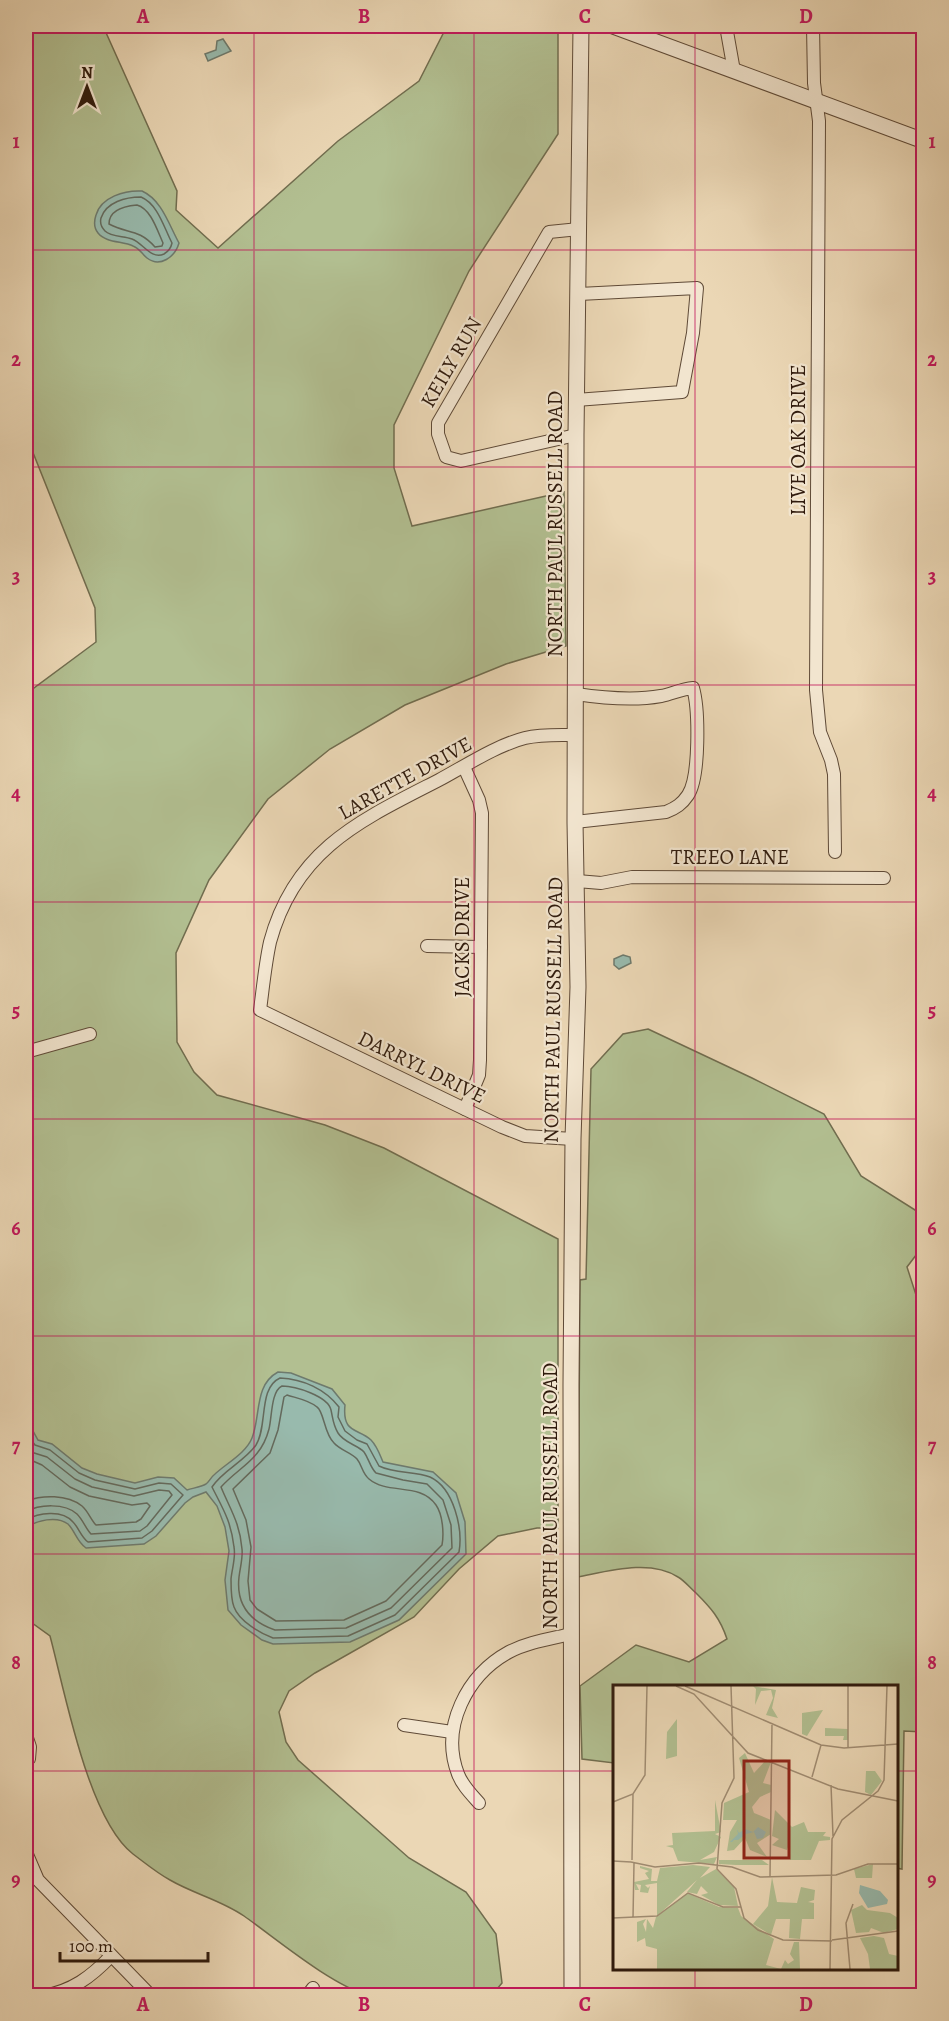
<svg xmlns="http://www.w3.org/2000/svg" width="949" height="2021" viewBox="0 0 949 2021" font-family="Alegreya,serif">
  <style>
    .green { fill: #b2bf91; stroke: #716d4f; stroke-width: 1.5 }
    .water { fill: #98baad; stroke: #6e7a6d; stroke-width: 1.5 }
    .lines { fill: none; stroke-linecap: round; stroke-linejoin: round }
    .shore { stroke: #646a5d; stroke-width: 1.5 }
    .minor-casing { stroke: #5f4a37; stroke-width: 14 }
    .tertiary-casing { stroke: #5f4a37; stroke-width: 17 }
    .minor { stroke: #f2e5cf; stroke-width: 12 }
    .tertiary { stroke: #f2e5cf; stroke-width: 15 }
    .grid { fill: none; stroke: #c2185b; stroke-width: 1.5; stroke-opacity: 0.55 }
    .labels { text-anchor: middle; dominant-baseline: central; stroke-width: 4.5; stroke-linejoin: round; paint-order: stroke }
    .street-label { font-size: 21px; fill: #301b0d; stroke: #f2e5cf }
    .inset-road { fill: none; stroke: #a08c72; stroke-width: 1.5 }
    .view { fill: #8f2418; fill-opacity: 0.15; stroke: #8f2418; stroke-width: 3 }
    .inset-edge { fill: none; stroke: #301b0d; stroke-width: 3 }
    .neatline { fill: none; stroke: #c2185b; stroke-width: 2 }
    .grid-label { font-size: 20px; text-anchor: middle; font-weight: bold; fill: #c2185b }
  </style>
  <rect width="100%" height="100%" fill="#ebd7b5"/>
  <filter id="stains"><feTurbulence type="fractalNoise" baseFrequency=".00333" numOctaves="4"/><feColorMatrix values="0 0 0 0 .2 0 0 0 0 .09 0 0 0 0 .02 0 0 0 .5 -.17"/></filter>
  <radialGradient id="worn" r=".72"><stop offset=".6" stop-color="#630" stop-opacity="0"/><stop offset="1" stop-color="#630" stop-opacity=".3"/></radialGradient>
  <!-- green -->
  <g class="green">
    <path d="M26 26H103L177 191 176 210 218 248 338 141 419 81 447 26H558V134L469 271 394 425V468L412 526 564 492 566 646 506 664 405 705 330 749 268 799 209 880 176 953 177 1042 194 1072 217 1095 325 1125 384 1148 558 1239V1528H537L498 1536 459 1569 414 1617 315 1673 289 1691 279 1712 286 1742 298 1760 409 1858 466 1892 496 1934 502 1983 492 1995 370 1996C331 1985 278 1940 244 1916 221 1900 194 1894 170 1880 157 1873 145 1863 133 1854 88 1819 65 1692 50 1636L32 1623 26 1622V694L96 642 95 608 26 435Z"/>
    <path d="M648 1029 752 1078 824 1114 861 1176 923 1215V1246L907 1267 916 1295 924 1307V1732L904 1731 902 1869 896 1868V1686H614V1763L582 1759 580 1686 636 1645 689 1662 727 1639C720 1618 711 1608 696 1593 690 1588 685 1581 678 1577 650 1559 609 1571 578 1577L580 1280 586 1279 591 1069 623 1034Z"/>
  </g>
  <!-- water -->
  <g class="water">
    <path d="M223 39 231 51 208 61 205 54 216 50 217 41Z"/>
    <path d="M142 191C162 200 169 225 179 243 175 257 160 268 147 258 142 254 139 248 133 246 123 241 106 243 98 233 94 228 94 221 96 215 101 197 125 190 142 191Z"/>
    <path d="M623 955 630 957 631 963 619 969 614 965V959Z"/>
    <path d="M278 1372 291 1373 332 1389 345 1405C342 1434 358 1428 371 1440 377 1446 380 1455 383 1462L433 1472 456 1493 465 1522 466 1554 399 1620 350 1642 273 1644 262 1640 241 1625 228 1610 225 1580 229 1551 225 1527 217 1506 206 1492 193 1497 185 1503 156 1536 144 1544 86 1548C77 1542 75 1531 68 1524 56 1515 37 1521 26 1527V1426L33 1431 38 1440 52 1444 82 1468 97 1474 135 1483 158 1477 174 1478 187 1490C193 1488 201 1487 206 1484 209 1482 211 1477 215 1474 227 1463 246 1453 252 1438 261 1415 254 1385 278 1372Z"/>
  </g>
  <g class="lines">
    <!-- shore -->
    <g class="shore">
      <path d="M141 197C158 204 164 228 172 243 171 248 169 251 164 254 151 260 143 243 132 239 124 236 111 237 105 231 101 227 100 222 101 218 106 202 126 197 141 197Z"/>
      <path d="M137 205C151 209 157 230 163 243L162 246 155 247C138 228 127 234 109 224 109 209 125 206 137 205Z"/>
      <path d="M280 1378C303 1379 325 1389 339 1407L338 1417 345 1431 357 1440 367 1444 379 1466C395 1474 415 1471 430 1477 454 1488 463 1529 459 1552L395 1615 348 1636 273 1638C260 1633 239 1621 234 1607 231 1600 231 1587 231 1579 232 1568 236 1558 234 1547 231 1521 223 1509 212 1487 223 1470 244 1462 256 1445 268 1426 258 1388 280 1378Z"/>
      <path d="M282 1386C295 1386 328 1396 331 1410 333 1419 333 1425 338 1433 344 1443 358 1445 364 1452 369 1459 370 1467 376 1473L403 1480 427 1484 443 1500 451 1525 452 1548 391 1608 346 1628 275 1630C249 1621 236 1604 239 1577 240 1568 243 1558 242 1549 240 1523 230 1509 221 1487 240 1466 261 1460 269 1429 272 1417 271 1391 282 1386Z"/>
      <path d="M287 1395C296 1398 309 1400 317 1407 324 1411 324 1434 334 1443 340 1450 352 1453 357 1459 362 1465 362 1473 369 1479 388 1495 420 1482 436 1505 443 1515 444 1534 442 1545L386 1601 344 1620 276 1621 257 1609 250 1600 248 1581 251 1547 246 1520 233 1489 270 1453 278 1430 284 1397Z"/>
      <path d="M26 1433 35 1445 50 1450 79 1473 95 1480 135 1489 159 1483 171 1484 183 1495 152 1531 142 1538 88 1542C81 1537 79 1528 73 1522 62 1509 38 1513 26 1520"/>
      <path d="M26 1445 31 1452 47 1457 75 1479 92 1487 134 1496 159 1490 169 1491 172 1495 147 1526 140 1531 91 1534C86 1529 83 1520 77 1514 65 1503 39 1504 26 1512"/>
      <path d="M26 1458 42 1465 70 1487 89 1496 132 1505 147 1503 150 1506 141 1519 136 1522 96 1525C91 1520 88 1511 82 1506 67 1494 42 1495 26 1501"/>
    </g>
    <defs>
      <g id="minor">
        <path d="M726 26 734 71"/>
        <path d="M813 26 814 83 819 121 816 690 820 732 831 760 834 774 835 852"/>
        <path d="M576 400 682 392 693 333 697 288 579 294"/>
        <path d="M576 435 461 461 446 457 438 434V423L549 232 579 229"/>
        <path d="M464 767 479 800 482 813 480 1060 479 1075 465 1109"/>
        <path d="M575 822 666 812C676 808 682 804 688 795 700 777 699 709 693 688 681 689 672 694 661 696 633 701 603 698 576 694"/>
        <path d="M577 881 601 883 632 877 884 878"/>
        <path d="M427 946 481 947"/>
        <path d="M26 1052 90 1034"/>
        <path d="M573 1139 525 1136 502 1127 260 1010C263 988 265 965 270 942 295 849 361 820 439 780 465 766 497 745 525 738 541 734 559 735 575 735"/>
        <path d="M404 1725 452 1732"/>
        <path d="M26 1735 30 1747 29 1759 26 1761"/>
        <path d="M479 1803C471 1794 462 1785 458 1774 440 1727 467 1675 509 1652 528 1642 550 1639 571 1634"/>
        <path d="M26 1852 38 1880 151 1996"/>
        <path d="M43 1996C72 1991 91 1977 111 1956"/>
        <path d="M307 1996 313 1988"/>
      </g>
      <g id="tertiary">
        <path d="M613 26 924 141"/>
        <path d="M572 1996 571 1385 573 1139 578 987 575 822 576 435 581 26"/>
      </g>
    </defs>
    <!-- minor casing -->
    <use href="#minor" class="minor-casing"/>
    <!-- tertiary casing -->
    <use href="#tertiary" class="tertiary-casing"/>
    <!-- minor -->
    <use href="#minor" class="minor"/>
    <!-- tertiary -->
    <use href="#tertiary" class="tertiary"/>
  </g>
  <!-- grid -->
  <path class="grid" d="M254 26V1996M474 26V1996M695 26V1686M26 250H924M26 467H924M26 685H924M26 902H924M26 1119H924M26 1336H924M26 1554H924M26 1771H614M896 1771H924M695 1968V1996"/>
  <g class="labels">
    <!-- street labels -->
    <g class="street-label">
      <text transform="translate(451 362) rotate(-60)">KEILY RUN</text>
      <text transform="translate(798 440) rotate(-90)">LIVE OAK DRIVE</text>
      <text transform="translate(555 524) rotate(-90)">NORTH PAUL RUSSELL ROAD</text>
      <text transform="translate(405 778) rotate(-29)">LARETTE DRIVE</text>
      <text x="730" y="857">TREEO LANE</text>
      <text transform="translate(462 937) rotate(-90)">JACKS DRIVE</text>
      <text transform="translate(553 1010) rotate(-89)">NORTH PAUL RUSSELL ROAD</text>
      <text transform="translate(422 1067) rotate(26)">DARRYL DRIVE</text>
      <text transform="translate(550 1496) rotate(-90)">NORTH PAUL RUSSELL ROAD</text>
    </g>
  </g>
  <!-- overview -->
  <g transform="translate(613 1685)">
    <rect width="285" height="285" fill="#ebd7b5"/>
    <path d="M140 1 163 5 159 23 165 33 153 30 160 13 158 5 148 6 142 20 143 4ZM210 25 194 51 189 49V28ZM64 34V71L53 74 54 47ZM212 43 235 44V55H230L231 51H212ZM132 68 141 88 153 75 158 77 150 98 158 100V107L147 112 139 122 141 128 158 135V149L144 158 154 172 137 165 132 153 121 165 114 166 117 147 124 135H110L111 118 136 107 126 73ZM253 86H262L269 96 258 110 252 107ZM102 115 108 147 102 149 108 152 101 167 87 175 104 172 101 179 65 176 60 163 53 161 60 160 59 148 102 146ZM162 125 179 142 191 137 195 147H213L210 151 217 152V155L206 156 198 175H177L176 159 174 165 159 160 166 154 159 151ZM106 175H149L156 180H123L106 179ZM260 179 259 193H243L241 184ZM80 180 97 182 87 193 103 184 121 202 125 221 106 220 88 210 95 208 88 201 84 209 74 207 84 195 44 231V198L32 200 35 203 37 201 35 208 27 207 28 200 23 199 26 205H22L21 197 36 194 32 188 36 186 27 183V181L39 184 38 196H44L47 183ZM159 192 164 217 184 218 188 202 202 205 201 215 195 217 201 218V234H189L187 254 176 253 177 234H163L158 250 140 239 155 221ZM74 208 106 222 125 223 128 231 161 254 153 280 168 284 172 275 175 279 181 275 177 269 181 257H186L187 284H44V264L33 261 32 253 24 257V237L33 234 30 239 33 247 34 234 40 243 43 232ZM249 220 254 225 277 228 285 233V244L271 248 258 243 256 247 243 248 238 225ZM261 251 271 253 276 269 285 271V284H257L255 269 247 253Z" fill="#b2bf91"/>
    <path d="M145 142 153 147 150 153 144 154 141 147 133 149 125 155H121L119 157H117L125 149 124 144 126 148 132 144 140 147ZM247 200 267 206 275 215 274 219 255 223 246 208Z" fill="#98baad"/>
    <path class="inset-road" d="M63 1 81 9 135 68 225 104 285 116M72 1 208 60 231 63 285 59M118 1 121 93 109 118 104 184 123 204 131 233 145 245 170 255 219 256M235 62V1M199 92 208 60M218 100 220 151M0 117 20 109 32 90 34 1M19 175 20 109M0 176 18 177M18 177 42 182 86 178 119 182 147 192 223 190 255 179H285M157 192 159 38M0 233 44 231 75 208 110 222H128M20 233 21 178M219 255 285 246M217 284 219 154 229 135 265 106 271 95 274 1M237 284 233 238 240 219"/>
    <path class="view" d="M131 76H176V173H131Z"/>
    <rect width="285" height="285" class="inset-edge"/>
  </g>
  <!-- margin -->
  <rect width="949" height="2021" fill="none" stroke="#ebd7b5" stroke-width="66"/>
  <!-- north arrow -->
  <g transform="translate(87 87)" stroke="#f2e5cf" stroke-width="4.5" paint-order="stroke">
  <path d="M0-4.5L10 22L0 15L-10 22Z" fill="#301b0d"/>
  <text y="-9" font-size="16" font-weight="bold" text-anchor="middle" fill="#301b0d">N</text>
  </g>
  <!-- scale -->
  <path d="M60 1952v9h148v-9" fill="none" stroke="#301b0d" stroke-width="3"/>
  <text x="69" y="1952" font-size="18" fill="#301b0d" stroke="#f2e5cf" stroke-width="4.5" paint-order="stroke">100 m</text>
  <rect x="33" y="33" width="883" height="1955" class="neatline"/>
  <g class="grid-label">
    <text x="143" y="23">A</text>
    <text x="364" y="23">B</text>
    <text x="585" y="23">C</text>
    <text x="806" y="23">D</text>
    <text x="16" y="148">1</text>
    <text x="932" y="148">1</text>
    <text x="16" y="366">2</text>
    <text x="932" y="366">2</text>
    <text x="16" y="583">3</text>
    <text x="932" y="583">3</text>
    <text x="16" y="800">4</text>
    <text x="932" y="800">4</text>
    <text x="16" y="1017">5</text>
    <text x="932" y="1017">5</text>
    <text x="16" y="1235">6</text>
    <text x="932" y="1235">6</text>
    <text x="16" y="1452">7</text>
    <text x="932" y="1452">7</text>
    <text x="16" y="1669">8</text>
    <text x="932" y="1669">8</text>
    <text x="16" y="1886">9</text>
    <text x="932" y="1886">9</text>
    <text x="143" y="2011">A</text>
    <text x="364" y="2011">B</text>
    <text x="585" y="2011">C</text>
    <text x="806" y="2011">D</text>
  </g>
  <rect width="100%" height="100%" filter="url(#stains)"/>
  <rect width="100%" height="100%" fill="url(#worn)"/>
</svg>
